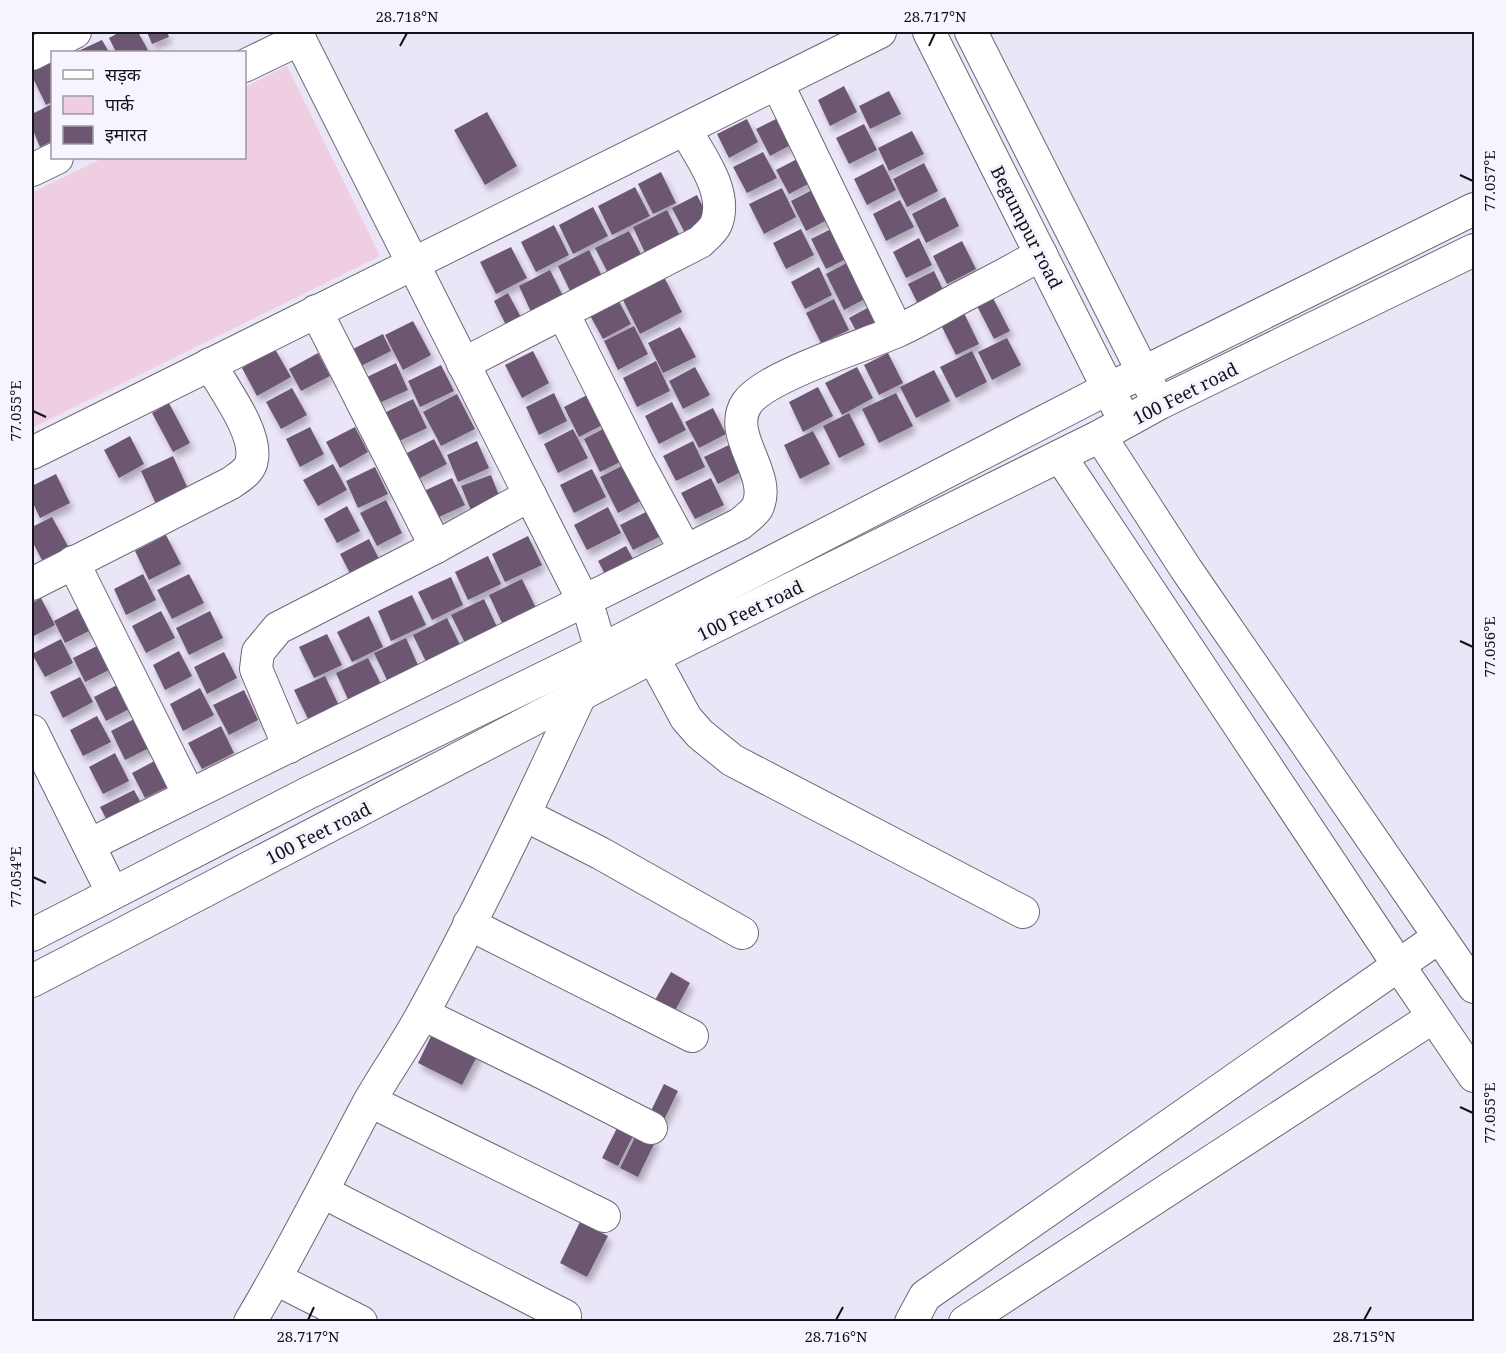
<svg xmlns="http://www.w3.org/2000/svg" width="1506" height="1353" viewBox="0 0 1506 1353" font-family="'Noto Serif','Noto Sans Devanagari',serif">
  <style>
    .green { fill: #eecee0 }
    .building { fill: #6d5671; filter: url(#shadow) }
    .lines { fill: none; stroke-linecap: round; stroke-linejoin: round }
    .minor-casing { stroke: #6d6878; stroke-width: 34 }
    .minor { stroke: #fff; stroke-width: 32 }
    .ticks { fill: none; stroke: #141218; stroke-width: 2 }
    .labels { text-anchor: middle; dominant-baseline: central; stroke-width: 6; stroke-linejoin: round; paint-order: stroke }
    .street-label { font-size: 18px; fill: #141218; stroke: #f7f4ff }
    .neatline { fill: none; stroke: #141218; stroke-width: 2 }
    .ticks-label { font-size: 15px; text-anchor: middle; fill: #141218 }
  </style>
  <defs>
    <filter id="shadow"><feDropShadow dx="3.5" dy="6" stdDeviation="3" flood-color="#0004"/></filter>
  </defs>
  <rect width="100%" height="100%" fill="#ebe5f8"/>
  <!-- green -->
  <path class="green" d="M287 66 380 256 32 428V193L103 158H244L245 87Z"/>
  <!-- building -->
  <g class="building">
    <path d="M120 32H138L149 52H116L109 38Z"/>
    <path d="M147 32H167L169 37 152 44Z"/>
    <path d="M102 40 109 52H76Z"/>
    <path d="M52 61V102L46 105 32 76V71Z"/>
    <path d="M844 86 857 112 830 126 818 100Z"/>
    <path d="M889 91 901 114 870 129 859 106Z"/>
    <path d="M52 104V141L40 147 32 128V114Z"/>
    <path d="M487 112 517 166 485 185 454 130Z"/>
    <path d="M784 115 798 141 770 156 756 129Z"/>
    <path d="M747 119 758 142 729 158 717 134Z"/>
    <path d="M864 124 877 150 849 164 836 138Z"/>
    <path d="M912 131 924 154 889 171 878 148Z"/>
    <path d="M763 152 777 178 747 193 733 167Z"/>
    <path d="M799 158 812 182 789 194 776 170Z"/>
    <path d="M924 163 938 191 907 207 893 179Z"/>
    <path d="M883 164 896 190 867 205 854 179Z"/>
    <path d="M661 172 676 203 653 214 638 184Z"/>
    <path d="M635 187 650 216 612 235 598 206Z"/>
    <path d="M782 188 796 217 764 234 749 204Z"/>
    <path d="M814 189 829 219 806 231 791 201Z"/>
    <path d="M697 195 712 225 687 237 672 208Z"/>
    <path d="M945 197 959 226 926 243 912 214Z"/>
    <path d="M900 200 914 227 886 241 873 214Z"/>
    <path d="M593 207 608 236 573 254 559 225Z"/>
    <path d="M667 210 682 240 647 257 633 227Z"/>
    <path d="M554 225 569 255 536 272 521 242Z"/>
    <path d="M837 226 852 256 826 269 811 239Z"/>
    <path d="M801 229 814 255 786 269 773 243Z"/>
    <path d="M629 231 644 260 610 277 595 248Z"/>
    <path d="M919 238 932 265 906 278 893 252Z"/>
    <path d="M962 241 976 269 947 284 933 256Z"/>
    <path d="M511 247 527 278 496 294 480 262Z"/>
    <path d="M589 250 604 280 573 297 558 266Z"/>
    <path d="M856 258 874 294 844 310 826 274Z"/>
    <path d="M819 267 832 295 805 309 791 282Z"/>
    <path d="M550 270 565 300 533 316 519 286Z"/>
    <path d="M934 271 945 294 919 306 908 284Z"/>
    <path d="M663 275 682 312 640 334 621 296Z"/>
    <path d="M508 293 524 323 509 331 494 301Z"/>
    <path d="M615 294 631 324 603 339 587 310Z"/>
    <path d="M993 298 1010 331 994 339 977 306Z"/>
    <path d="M834 299 849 330 821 343 806 313Z"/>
    <path d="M880 301 890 322 860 338 849 318Z"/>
    <path d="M964 313 979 344 956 355 941 325Z"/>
    <path d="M413 321 431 355 403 370 385 335Z"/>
    <path d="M634 326 648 354 618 370 604 341Z"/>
    <path d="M680 327 696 357 663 373 648 343Z"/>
    <path d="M383 334 391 351 361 366 353 349Z"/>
    <path d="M1007 338 1021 365 992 380 978 352Z"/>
    <path d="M275 349 291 377 257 396 242 368Z"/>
    <path d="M533 351 549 383 522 398 505 365Z"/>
    <path d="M972 351 987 382 956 398 940 367Z"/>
    <path d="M318 353 330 376 301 391 289 369Z"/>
    <path d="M888 353 903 383 879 395 864 365Z"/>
    <path d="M656 361 670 391 637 407 623 378Z"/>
    <path d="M396 363 408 390 377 404 365 378Z"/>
    <path d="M441 365 454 391 420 407 408 381Z"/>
    <path d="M695 367 710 395 683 409 669 381Z"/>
    <path d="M857 367 873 398 842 415 825 383Z"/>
    <path d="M934 370 950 401 916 418 900 387Z"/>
    <path d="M818 387 833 416 803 432 789 402Z"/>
    <path d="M292 388 307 415 281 429 266 402Z"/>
    <path d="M593 392 608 422 579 437 564 407Z"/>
    <path d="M554 393 567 421 539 435 526 407Z"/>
    <path d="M896 393 913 426 879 443 862 409Z"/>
    <path d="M457 394 475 429 441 446 423 412Z"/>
    <path d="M413 399 427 428 397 442 384 413Z"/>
    <path d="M672 402 686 430 659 444 645 416Z"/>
    <path d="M169 403 190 443 173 452 152 413Z"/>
    <path d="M713 408 726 434 699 448 685 422Z"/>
    <path d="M849 413 865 445 839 458 823 426Z"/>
    <path d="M310 427 324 454 300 467 286 439Z"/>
    <path d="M355 427 368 452 340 468 326 442Z"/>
    <path d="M607 427 624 460 600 472 584 439Z"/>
    <path d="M573 429 588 458 558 473 544 444Z"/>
    <path d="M813 431 830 464 800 479 784 445Z"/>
    <path d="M130 436 144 464 119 478 104 450Z"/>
    <path d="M434 439 447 464 418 479 405 454Z"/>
    <path d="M477 441 489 468 458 482 447 455Z"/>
    <path d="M693 441 705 467 676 481 663 456Z"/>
    <path d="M733 443 746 469 718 484 704 457Z"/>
    <path d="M173 456 189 491 157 506 141 471Z"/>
    <path d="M333 464 347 490 318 506 303 480Z"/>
    <path d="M624 465 642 500 618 513 600 477Z"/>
    <path d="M375 467 388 494 358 508 346 481Z"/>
    <path d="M592 469 606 497 574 513 560 485Z"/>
    <path d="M56 474 70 503 40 518 32 501V486Z"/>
    <path d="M491 475 504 508 475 520 461 486Z"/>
    <path d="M452 478 465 505 437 518 424 491Z"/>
    <path d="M711 478 724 505 695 519 681 493Z"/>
    <path d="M386 500 402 533 377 546 360 513Z"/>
    <path d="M347 506 360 531 337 543 324 519Z"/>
    <path d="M608 507 621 533 587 550 574 525Z"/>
    <path d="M650 510 663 535 633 550 620 525Z"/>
    <path d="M52 517 69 548 43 562 32 541V527Z"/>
    <path d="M166 535 181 564 149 580 135 551Z"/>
    <path d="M528 536 542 565 505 582 492 554Z"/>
    <path d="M369 539 383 567 354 581 340 554Z"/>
    <path d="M626 546 633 559 605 574 598 561Z"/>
    <path d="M488 556 501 584 468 600 455 572Z"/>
    <path d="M143 574 156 600 126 615 114 589Z"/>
    <path d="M189 574 204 603 172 619 157 590Z"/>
    <path d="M451 577 463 605 432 620 418 592Z"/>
    <path d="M522 579 536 608 503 625 489 595Z"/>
    <path d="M412 595 426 625 391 641 378 611Z"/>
    <path d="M41 598 55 625 32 637V603Z"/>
    <path d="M484 599 498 629 466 645 451 615Z"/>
    <path d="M84 605 95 628 65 643 54 621Z"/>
    <path d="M161 611 175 638 146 653 132 626Z"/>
    <path d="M210 611 223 638 189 655 176 628Z"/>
    <path d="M369 616 383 647 352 662 337 632Z"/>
    <path d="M447 618 464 653 430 670 413 635Z"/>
    <path d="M327 634 342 665 314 678 299 647Z"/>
    <path d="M406 638 421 672 390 686 374 653Z"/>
    <path d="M61 639 73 663 45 677 32 654Z"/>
    <path d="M101 644 113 668 85 682 73 658Z"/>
    <path d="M179 651 192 676 165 690 153 665Z"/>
    <path d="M224 652 237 678 207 694 194 667Z"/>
    <path d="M368 658 384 690 351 706 336 673Z"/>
    <path d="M325 676 342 712 312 727 294 690Z"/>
    <path d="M80 677 93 702 63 718 50 692Z"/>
    <path d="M121 683 133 707 106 721 94 697Z"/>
    <path d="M200 688 214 715 183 731 170 704Z"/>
    <path d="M244 690 258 720 229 735 213 705Z"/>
    <path d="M97 716 111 742 83 756 70 730Z"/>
    <path d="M140 716 155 745 125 760 111 731Z"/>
    <path d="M221 726 234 753 202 769 188 743Z"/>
    <path d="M115 753 129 781 103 794 89 767Z"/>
    <path d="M160 758 173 784 145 798 132 773Z"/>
    <path d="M134 790 146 812 112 830 100 807Z"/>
    <path d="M671 972 690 983 671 1018 651 1007Z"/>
    <path d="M436 1026 481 1049 462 1085 418 1063Z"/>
    <path d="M664 1084 678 1091 663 1122 649 1115Z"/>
    <path d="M621 1120 637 1128 618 1166 602 1158Z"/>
    <path d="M638 1131 656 1140 638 1177 620 1168Z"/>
    <path d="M580 1222 608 1236 587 1277 560 1263Z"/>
  </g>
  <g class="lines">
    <defs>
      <g id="minor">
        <path d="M929 32 1117 406"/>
        <path d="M971 32 1153 392"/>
        <path d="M32 54 75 32"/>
        <path d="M244 66 300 39"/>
        <path d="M777 83 897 331"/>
        <path d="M32 170 57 158"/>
        <path d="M316 311 436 547"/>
        <path d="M563 313 637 461 685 550"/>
        <path d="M463 364 700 242C705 237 713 231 716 224 729 192 699 155 685 129"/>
        <path d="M1100 436 1186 569 1474 987"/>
        <path d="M32 453 880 32"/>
        <path d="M1060 456 1399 966 1474 1076"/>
        <path d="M73 562 189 795"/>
        <path d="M32 584 231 483C239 477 251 471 252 459 257 432 223 388 210 364"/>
        <path d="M653 657 686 718 700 734 732 760 1023 912"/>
        <path d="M32 731 112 892"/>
        <path d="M289 747 256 669 258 652 278 628 436 547 530 495"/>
        <path d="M525 815 600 853 742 933"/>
        <path d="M89 845 740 524C746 519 753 514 757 508 774 475 725 435 747 403 766 376 861 347 895 332 916 323 936 311 956 300 984 285 1013 271 1041 254"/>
        <path d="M469 924 692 1036"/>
        <path d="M32 935 310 792 601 650 1107 389 1142 373 1474 209"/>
        <path d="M32 981 653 657 1100 436 1160 403 1474 250"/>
        <path d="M423 1014 543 1073 651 1128"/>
        <path d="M370 1101 604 1216"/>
        <path d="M323 1192 565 1316"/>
        <path d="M276 1279 361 1322"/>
        <path d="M250 1322C293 1250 330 1175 369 1102 386 1072 407 1043 423 1013 488 894 545 772 601 650L591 616 296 32"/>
        <path d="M911 1322 925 1296 1439 937"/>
        <path d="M965 1322 1433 1017"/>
      </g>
    </defs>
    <!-- minor casing -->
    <use href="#minor" class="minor-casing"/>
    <!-- minor -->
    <use href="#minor" class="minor"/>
  </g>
  <!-- ticks -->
  <path class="ticks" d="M400 46 407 33M929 46 935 33M1460 175 1473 181M33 411 46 417M1460 641 1473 647M33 877 46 883M1460 1107 1473 1113M308 1320 314 1307M836 1320 843 1307M1364 1320 1371 1307"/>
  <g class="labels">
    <!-- street labels -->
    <g class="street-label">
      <text transform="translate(1027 227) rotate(63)">Begumpur road</text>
      <text transform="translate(1185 393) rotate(-27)">100 Feet road</text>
      <text transform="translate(750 610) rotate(-26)">100 Feet road</text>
      <text transform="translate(318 833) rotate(-27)">100 Feet road</text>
    </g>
  </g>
  <!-- border -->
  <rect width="1506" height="1353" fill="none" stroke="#f7f4ff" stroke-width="66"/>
  <!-- legend -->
  <rect x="51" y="51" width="195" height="108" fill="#f7f4ff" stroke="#9c9aa3" stroke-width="1.5"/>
  <rect x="63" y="70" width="30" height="9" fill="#ffffff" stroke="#9c9aa3" stroke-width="1.5"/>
  <text x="105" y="81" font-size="18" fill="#141218">सड़क</text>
  <rect x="63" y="96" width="30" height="18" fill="#eecee0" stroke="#9c9aa3" stroke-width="1.5"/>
  <text x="105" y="111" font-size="18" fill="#141218">पार्क</text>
  <rect x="63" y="126" width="30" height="18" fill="#6d5671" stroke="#9c9aa3" stroke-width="1.5"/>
  <text x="105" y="141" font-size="18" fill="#141218">इमारत</text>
  <rect x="33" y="33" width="1440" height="1287" class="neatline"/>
  <g class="ticks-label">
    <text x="407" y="22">28.718°N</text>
    <text x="935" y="22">28.717°N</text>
    <text transform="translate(1490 181) rotate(-90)" y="5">77.057°E</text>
    <text transform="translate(16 411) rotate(-90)" y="5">77.055°E</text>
    <text transform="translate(1490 647) rotate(-90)" y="5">77.056°E</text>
    <text transform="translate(16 877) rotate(-90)" y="5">77.054°E</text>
    <text transform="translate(1490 1113) rotate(-90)" y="5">77.055°E</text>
    <text x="308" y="1342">28.717°N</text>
    <text x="836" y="1342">28.716°N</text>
    <text x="1364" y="1342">28.715°N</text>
  </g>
</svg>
